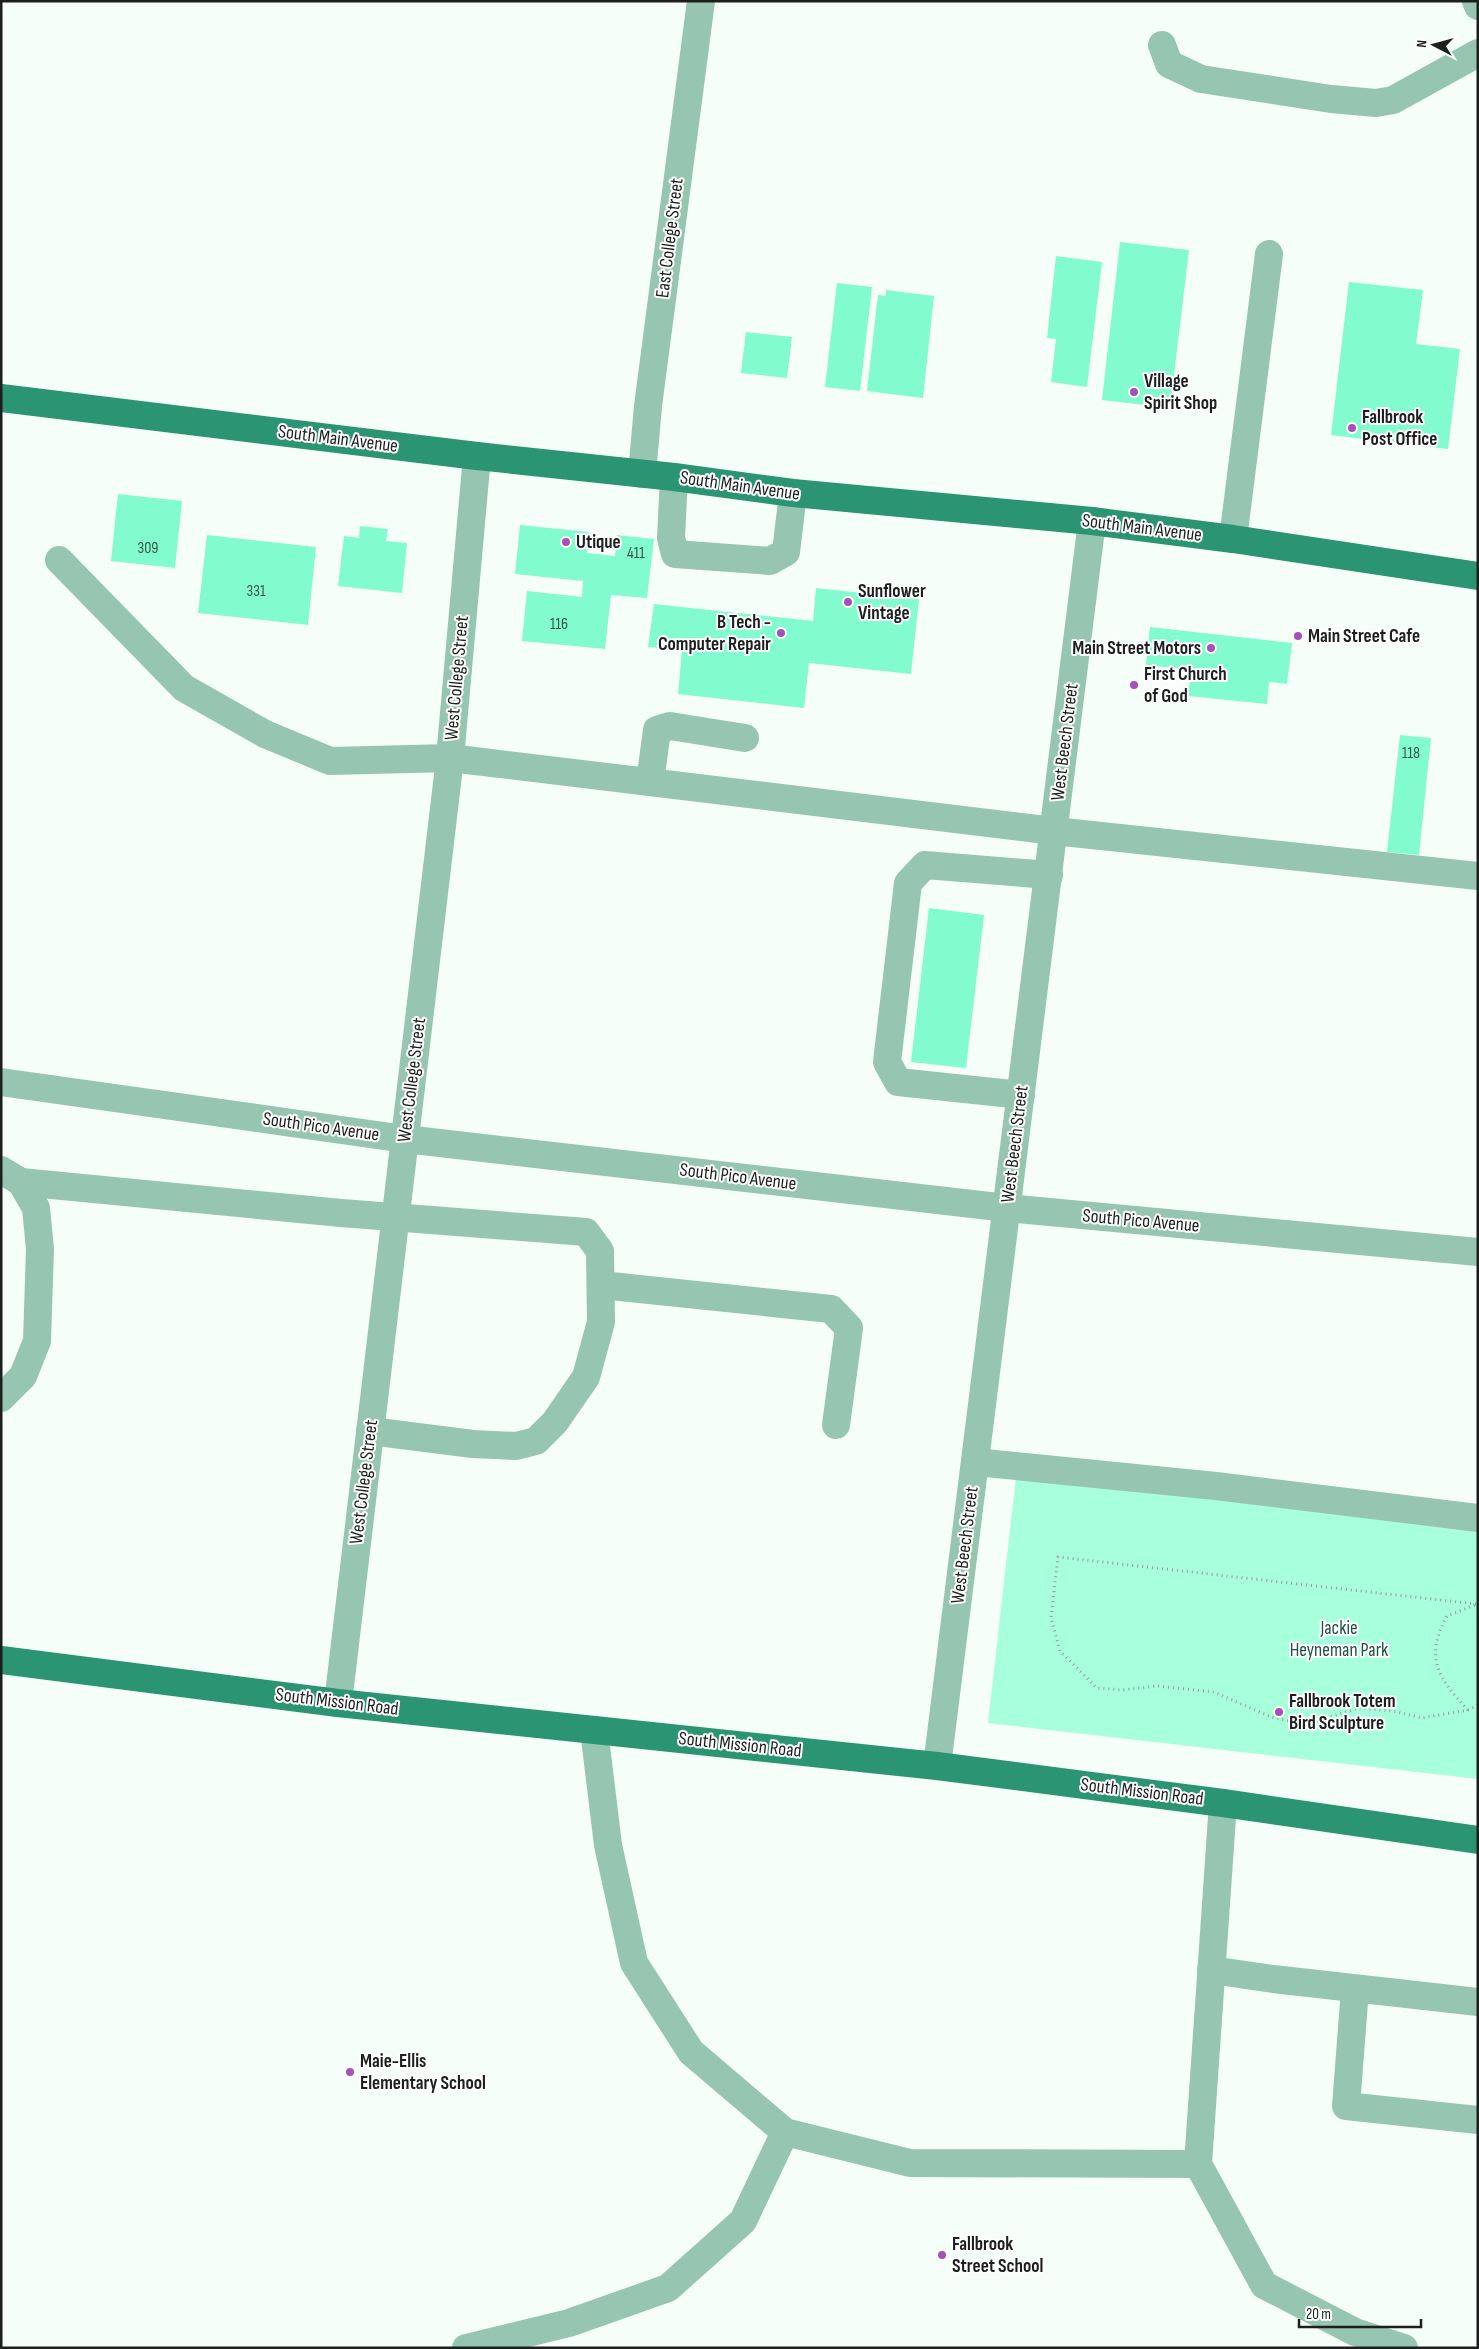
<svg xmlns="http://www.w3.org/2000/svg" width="1479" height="2349" viewBox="0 0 1479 2349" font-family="'Sofia Sans Condensed',sans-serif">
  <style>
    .green { fill: #a7ffdc }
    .building { fill: #82fbcf }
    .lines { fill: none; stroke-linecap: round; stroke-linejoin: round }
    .path { stroke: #969c99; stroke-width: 3; stroke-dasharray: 1 4; stroke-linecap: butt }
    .minor { stroke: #96c5b1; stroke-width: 28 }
    .major { stroke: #2b9573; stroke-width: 28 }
    .poi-dot { fill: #a450bf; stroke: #fff; stroke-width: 2 }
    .labels { text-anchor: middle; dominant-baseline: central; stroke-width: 4; stroke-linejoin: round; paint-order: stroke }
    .number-label { font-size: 16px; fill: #36564a }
    .street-label { font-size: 19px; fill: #1c1f1e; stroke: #fff }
    .poi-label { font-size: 19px; font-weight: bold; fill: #1c1f1e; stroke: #fff; text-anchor: start }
    .park-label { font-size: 19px; fill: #1e513f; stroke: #fff }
  </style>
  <rect width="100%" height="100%" fill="#f6fefa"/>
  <!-- green -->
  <path class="green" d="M1016 1477 1478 1530V1779L988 1723Z"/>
  <!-- building -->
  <g class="building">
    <path d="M1120 242 1189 250 1170 408 1102 400Z"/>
    <path d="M1056 256 1102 262 1087 387 1051 382 1056 339 1047 338Z"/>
    <path d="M1349 282 1423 290 1416 344 1460 349 1448 449 1331 435Z"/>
    <path d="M837 283 872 287 860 391 825 387Z"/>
    <path d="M886 290 934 296 923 398 867 391 878 295 886 296Z"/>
    <path d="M746 332 792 337 787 378 741 373Z"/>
    <path d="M118 494 182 501 175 568 111 561Z"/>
    <path d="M520 525 589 532 587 553 615 556 617 535 654 539 647 598 611 595 605 649 522 641 527 591 582 597 583 581 515 574Z"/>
    <path d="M360 526 388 529 386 541 407 543 402 593 338 586 344 536 359 538Z"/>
    <path d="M207 535 316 547 308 625 198 613Z"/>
    <path d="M816 588 919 599 911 674 809 663 804 708 678 694 682 650 648 647 654 604 813 621Z"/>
    <path d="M1150 627 1292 643 1287 684 1269 682 1267 704 1188 696 1191 670 1146 665Z"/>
    <path d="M1400 735 1431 738 1419 855 1387 852Z"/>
    <path d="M929 908 984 915 966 1068 911 1062Z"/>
  </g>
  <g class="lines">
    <!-- path -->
    <g class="path">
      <path d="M1476 1604 1058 1557 1051 1618 1060 1651 1097 1688 1123 1690 1157 1686 1214 1692 1271 1717 1306 1724 1359 1708 1393 1711 1422 1718 1468 1710 1478 1705"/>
      <path d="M1468 1710C1438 1678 1424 1658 1447 1616L1475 1605"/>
    </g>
    <!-- minor -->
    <g class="minor">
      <path d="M1476 1 1478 6"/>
      <path d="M1162 45 1169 64 1201 79 1331 99 1376 103 1393 100 1478 53"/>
      <path d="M642 474 648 406 701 1"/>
      <path d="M674 477 671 538 675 554 770 561 786 552 793 493"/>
      <path d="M1233 539 1269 254"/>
      <path d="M59 560 184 688 265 734 330 761 450 758 1054 831 1478 876"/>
      <path d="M650 782 657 730 670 726 745 738"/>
      <path d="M1 1082 405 1139 1007 1208 1478 1252"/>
      <path d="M1021 1095 898 1082 887 1062 908 883 925 865 1049 875"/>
      <path d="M1 1170 21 1182 36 1208 40 1249 37 1341 23 1376 1 1398"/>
      <path d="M21 1182 341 1213 586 1232 600 1251 601 1322 586 1377 555 1422 536 1441 516 1446 473 1444 370 1431"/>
      <path d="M601 1285 831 1309 849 1328 836 1425"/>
      <path d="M975 1462 1216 1486 1478 1518"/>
      <path d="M338 1703 450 758 477 456"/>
      <path d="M594 1730 608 1845 634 1963 691 2052 785 2132 910 2163 1198 2164"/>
      <path d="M937 1766 1092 521"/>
      <path d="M1223 1803 1198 2164 1264 2285 1355 2332 1404 2348"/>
      <path d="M1211 1970 1273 1979 1478 2002"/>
      <path d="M1355 1989 1346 2106 1478 2120"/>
      <path d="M466 2348 569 2323 668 2288 743 2221 785 2132"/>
    </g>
    <!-- major -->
    <g class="major">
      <path d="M1 398 477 456 674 477 793 493 1092 521 1233 539 1478 576"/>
      <path d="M1 1660 338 1703 937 1766 1223 1803 1478 1840"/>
    </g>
  </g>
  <!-- markers -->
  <g class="poi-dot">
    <circle cx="1134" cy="392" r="5"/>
    <circle cx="1352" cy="428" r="5"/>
    <circle cx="566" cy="542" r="5"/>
    <circle cx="848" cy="602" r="5"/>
    <circle cx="781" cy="633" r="5"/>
    <circle cx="1298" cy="636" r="5"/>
    <circle cx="1211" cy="648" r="5"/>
    <circle cx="1134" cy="685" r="5"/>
    <circle cx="1279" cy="1712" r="5"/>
    <circle cx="350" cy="2072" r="5"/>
    <circle cx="942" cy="2255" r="5"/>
  </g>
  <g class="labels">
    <!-- number labels -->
    <g class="number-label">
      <text x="148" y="548">309</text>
      <text x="636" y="553">411</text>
      <text x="256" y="591">331</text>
      <text x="559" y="624">116</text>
      <text x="1411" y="753">118</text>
    </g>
    <!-- street labels -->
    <g class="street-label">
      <text transform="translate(670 238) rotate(-83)">East College Street</text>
      <text transform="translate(338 439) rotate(7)">South Main Avenue</text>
      <text transform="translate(740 486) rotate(8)">South Main Avenue</text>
      <text transform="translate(1142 528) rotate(7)">South Main Avenue</text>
      <text transform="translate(457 678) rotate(-85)">West College Street</text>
      <text transform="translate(1065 742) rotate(-83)">West Beech Street</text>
      <text transform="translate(412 1080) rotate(-83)">West College Street</text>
      <text transform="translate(321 1127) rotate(8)">South Pico Avenue</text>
      <text transform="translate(1015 1144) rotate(-83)">West Beech Street</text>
      <text transform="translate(738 1177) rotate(7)">South Pico Avenue</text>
      <text transform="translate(1141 1221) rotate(5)">South Pico Avenue</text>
      <text transform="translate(364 1482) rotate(-83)">West College Street</text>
      <text transform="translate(965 1545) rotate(-83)">West Beech Street</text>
      <text transform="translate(337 1702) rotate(7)">South Mission Road</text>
      <text transform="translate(740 1745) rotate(6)">South Mission Road</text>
      <text transform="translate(1142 1792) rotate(7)">South Mission Road</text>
    </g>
    <!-- poi labels -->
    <g class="poi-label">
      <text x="1144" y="381">Village<tspan x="1144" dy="22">Spirit Shop</tspan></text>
      <text x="1362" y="417">Fallbrook<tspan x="1362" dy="22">Post Office</tspan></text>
      <text x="576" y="542">Utique</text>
      <text x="858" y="591">Sunflower<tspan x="858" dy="22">Vintage</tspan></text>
      <text x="771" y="622" text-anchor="end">B Tech -<tspan x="771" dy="22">Computer Repair</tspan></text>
      <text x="1308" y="636">Main Street Cafe</text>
      <text x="1201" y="648" text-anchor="end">Main Street Motors</text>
      <text x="1144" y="674">First Church<tspan x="1144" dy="22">of God</tspan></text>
      <text x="1289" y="1701">Fallbrook Totem<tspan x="1289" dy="22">Bird Sculpture</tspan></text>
      <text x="360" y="2061">Maie-Ellis<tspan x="360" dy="22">Elementary School</tspan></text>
      <text x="952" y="2244">Fallbrook<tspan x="952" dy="22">Street School</tspan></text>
    </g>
    <!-- park labels -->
    <g class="park-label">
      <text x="1339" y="1628">Jackie<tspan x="1339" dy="22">Heyneman Park</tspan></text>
    </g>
  </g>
  <!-- border -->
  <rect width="1479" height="2349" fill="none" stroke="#1c1f1e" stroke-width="5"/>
  <!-- north arrow -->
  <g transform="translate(1434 45) rotate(276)" stroke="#ffffff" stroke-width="4" paint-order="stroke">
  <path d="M0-4L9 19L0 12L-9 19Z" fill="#1c1f1e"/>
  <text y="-8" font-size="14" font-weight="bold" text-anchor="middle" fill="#1c1f1e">N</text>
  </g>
  <!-- scale -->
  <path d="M1299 2319v8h122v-8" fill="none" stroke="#1c1f1e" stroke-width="2.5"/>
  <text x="1306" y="2319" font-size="15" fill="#1c1f1e" stroke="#ffffff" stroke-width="4" paint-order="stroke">20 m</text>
</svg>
